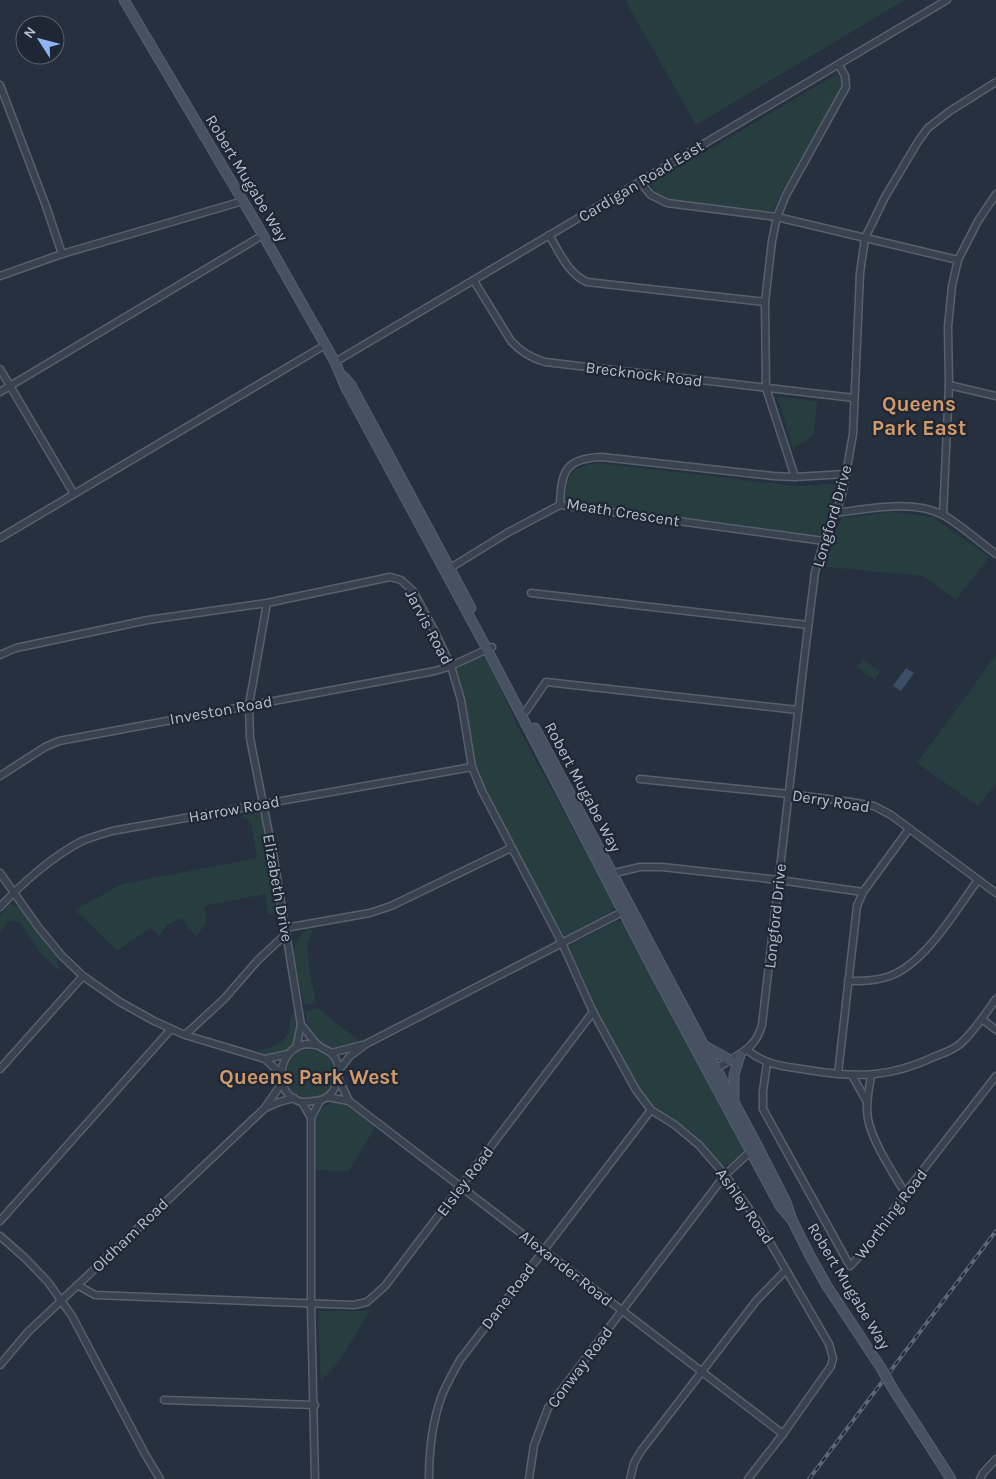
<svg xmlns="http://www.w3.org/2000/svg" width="996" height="1479" viewBox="0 0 996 1479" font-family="Karla,sans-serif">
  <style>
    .green { fill: #283d40 }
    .water { fill: #3c4d68 }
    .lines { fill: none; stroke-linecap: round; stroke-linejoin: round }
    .minor-casing { stroke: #58606d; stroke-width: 9 }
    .secondary-casing { stroke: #58606d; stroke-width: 11 }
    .minor { stroke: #3a424f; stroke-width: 6 }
    .secondary { stroke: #485162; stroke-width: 9 }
    .rail-casing { stroke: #5c6676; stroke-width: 4 }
    .rail { stroke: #1f2735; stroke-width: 2; stroke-dasharray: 5.5; stroke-linecap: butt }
    .secondary-bridge-casing { stroke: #58606d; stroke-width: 11; stroke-linecap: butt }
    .secondary-bridge { stroke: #485162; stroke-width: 9 }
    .labels { text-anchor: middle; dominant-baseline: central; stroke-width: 4.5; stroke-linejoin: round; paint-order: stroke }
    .street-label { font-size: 16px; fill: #b7beca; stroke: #1f2735 }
    .district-label { font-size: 21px; font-weight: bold; fill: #d39a69; stroke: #1f2735 }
  </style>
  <rect width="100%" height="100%" fill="#26303f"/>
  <!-- green -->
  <g class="green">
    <path d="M625 0H905L696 125Z"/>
    <path d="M837 74 842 80V88L781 193 773 211C752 210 671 205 657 194 654 191 652 187 650 184Z"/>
    <path d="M777 397 817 401 814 435 793 449Z"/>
    <path d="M597 463 796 486 836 484 831 512 820 536 565 501C568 475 570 468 597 463Z"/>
    <path d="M893 512 933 517 989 557 956 600 923 576 827 567 830 543 842 518Z"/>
    <path d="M485 654 518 727 615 907 611 914 564 939 560 935 484 790 474 767 464 699 455 668Z"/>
    <path d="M996 655V783L978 806 917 763Z"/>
    <path d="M863 659 880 672 875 680 857 667Z"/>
    <path d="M255 810 259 812 263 818 280 912 268 914 265 894 204 906 207 921 197 936 187 928 184 920 179 919 167 925 159 937 153 929H149L117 951 75 910 122 884 257 858 251 822 243 817V812Z"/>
    <path d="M9 905 18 906 22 910 56 955 60 971 41 954 20 922 9 921 0 932V916Z"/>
    <path d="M616 921 624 923 745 1152 727 1165H720C711 1152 702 1139 689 1130 674 1119 658 1111 645 1098L597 1010 569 946Z"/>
    <path d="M311 928 313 933C300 941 314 989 316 1003L304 1005C301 992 294 965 294 953 294 944 302 929 311 928Z"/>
    <path d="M318 1008 359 1041C352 1043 340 1048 332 1048 316 1046 307 1026 305 1012Z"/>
    <path d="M291 1014H296C298 1022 298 1038 293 1046 287 1055 268 1056 258 1053V1050C282 1046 290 1039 291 1014Z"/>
    <circle cx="309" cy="1074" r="25"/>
    <path d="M329 1103C349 1101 361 1114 376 1126L349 1171 315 1170 314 1123 320 1110Z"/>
    <path d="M318 1311H370L338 1363 321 1381Z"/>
  </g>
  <!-- water -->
  <path class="water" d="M906 668 914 673 901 691 893 686Z"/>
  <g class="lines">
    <defs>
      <g id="minor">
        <path d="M0 85 46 206 62 254"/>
        <path d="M640 182 651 195 667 203 777 217 958 260"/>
        <path d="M549 235C559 251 568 274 587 282L765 302"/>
        <path d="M0 276 62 254 243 201"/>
        <path d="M474 281 511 341C521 352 531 358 545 362L854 398"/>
        <path d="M335 362 947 0"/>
        <path d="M0 369 74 494"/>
        <path d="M949 385 996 396"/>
        <path d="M0 392 263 235"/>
        <path d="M795 477 766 388 765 302 772 241 777 217 786 195 846 87 845 76 839 65"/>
        <path d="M836 513C867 509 914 499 943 515 960 524 979 542 996 554"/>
        <path d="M943 515 949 385 948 327 952 286 958 260 978 221 996 194"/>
        <path d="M0 538 325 345"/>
        <path d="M824 541 560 505C561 472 565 458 602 457L773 476 795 477 846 474"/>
        <path d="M447 570 507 533 560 505"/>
        <path d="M531 593 808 625"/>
        <path d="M267 603 249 705 250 738 274 859 301 1025 296 1048"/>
        <path d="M0 655 16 648 148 620 267 603 390 577 401 580 413 591 435 632 451 666 461 700 472 767 482 791 562 943 593 1012 636 1090 651 1110 675 1125 699 1145 725 1175 757 1220 829 1344 833 1358 831 1366 783 1434 748 1479"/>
        <path d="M526 711 546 682 798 710"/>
        <path d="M0 776 45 747 59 741 435 671 451 666 492 647"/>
        <path d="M640 779 789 794 851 802 874 806 891 815 996 893"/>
        <path d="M0 873 39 928 62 956 83 976 120 1002 154 1021 185 1035 265 1059 281 1074"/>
        <path d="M610 874 640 867H662L779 880 863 892"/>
        <path d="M0 907C22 883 53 856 82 841 92 837 102 834 112 831L472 767"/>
        <path d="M285 928 370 913 391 906 511 848"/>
        <path d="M848 981C862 981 874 981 887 977 925 965 955 911 978 880"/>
        <path d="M982 1019 996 1030"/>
        <path d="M301 1025C307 1031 312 1040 318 1045 322 1049 328 1050 331 1053 340 1062 341 1075 336 1085 332 1095 324 1101 313 1101 310 1102 305 1102 302 1102 271 1095 277 1048 306 1044 310 1044 314 1045 318 1045"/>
        <path d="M185 1035 224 999 258 960 286 934"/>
        <path d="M747 1050C767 1066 784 1066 808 1070 857 1078 890 1078 936 1056 944 1053 953 1050 960 1044 974 1032 985 1014 996 999"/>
        <path d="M331 1053 362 1045"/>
        <path d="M265 1059 288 1054"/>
        <path d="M767 1063 763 1091V1109L850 1266 869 1246 905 1193 996 1076"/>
        <path d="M0 1069 83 976"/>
        <path d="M716 1069C736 1055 755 1051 762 1025L805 652 815 572 824 541 836 513 843 491 853 434 860 273 865 238 885 197 919 140 928 128 950 111 996 82"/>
        <path d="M339 1070 350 1056 366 1044 626 910"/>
        <path d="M838 1074 857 906 863 892 909 829"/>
        <path d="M852 1075 867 1102"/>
        <path d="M871 1076C869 1090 865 1104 868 1119 872 1141 893 1173 905 1193"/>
        <path d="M339 1080 349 1101 783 1434"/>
        <path d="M327 1097 349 1101"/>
        <path d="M302 1102 311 1118V1304L315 1479"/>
        <path d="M265 1108 279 1102 294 1098"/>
        <path d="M311 1118 320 1101"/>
        <path d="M0 1221 171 1029"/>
        <path d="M0 1236 25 1258 48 1282 72 1316 145 1454 160 1479"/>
        <path d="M77 1285 95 1295 354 1305 367 1302 385 1286 593 1012"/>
        <path d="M0 1365 28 1332 264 1109 282 1083"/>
        <path d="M164 1400 315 1405"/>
        <path d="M429 1479C429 1450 432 1422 442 1395 447 1383 454 1371 460 1360L651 1110"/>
        <path d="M529 1479 534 1445 548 1408 725 1175 751 1151"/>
        <path d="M630 1479 634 1463 641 1451 756 1301 786 1270"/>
        <path d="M980 1479 983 1473 996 1459"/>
      </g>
      <g id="secondary">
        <path d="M124 0 263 235 335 362 346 388 487 649 657 977 780 1206 792 1220"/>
        <path d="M344 377 351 385 471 608"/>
        <path d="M535 728 758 1147 786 1202 792 1220 809 1254 827 1286 881 1368"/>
        <path d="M705 1046 730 1060"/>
        <path d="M734 1099V1075L740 1055"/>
        <path d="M893 1389 951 1479"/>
      </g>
    </defs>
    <!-- minor casing -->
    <use href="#minor" class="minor-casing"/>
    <!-- secondary casing -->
    <use href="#secondary" class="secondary-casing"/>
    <!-- minor -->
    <use href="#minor" class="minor"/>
    <!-- secondary -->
    <use href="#secondary" class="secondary"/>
    <defs>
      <path id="rail" d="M809 1479 996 1231"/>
    </defs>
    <!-- rail casing -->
    <use href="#rail" class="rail-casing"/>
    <!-- rail -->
    <use href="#rail" class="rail"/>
    <defs>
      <path id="secondary-bridge" d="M881 1368 893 1389"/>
    </defs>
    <!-- secondary-bridge casing -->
    <use href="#secondary-bridge" class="secondary-bridge-casing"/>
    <!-- secondary-bridge -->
    <use href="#secondary-bridge" class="secondary-bridge"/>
  </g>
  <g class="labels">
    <!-- street labels -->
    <g class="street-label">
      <text transform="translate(247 178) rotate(59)">Robert Mugabe Way</text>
      <text transform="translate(641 181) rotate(-31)">Cardigan Road East</text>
      <text transform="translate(644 374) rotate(7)">Brecknock Road</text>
      <text transform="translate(623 512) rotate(9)">Meath Crescent</text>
      <text transform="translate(832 516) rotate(-74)">Longford Drive</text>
      <text transform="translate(429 627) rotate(62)">Jarvis Road</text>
      <text transform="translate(221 710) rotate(-10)">Investon Road</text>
      <text transform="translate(583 787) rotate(62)">Robert Mugabe Way</text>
      <text transform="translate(831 801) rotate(9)">Derry Road</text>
      <text transform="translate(234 809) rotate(-10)">Harrow Road</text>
      <text transform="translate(278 888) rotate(80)">Elizabeth Drive</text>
      <text transform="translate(775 916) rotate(-84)">Longford Drive</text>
      <text transform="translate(465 1181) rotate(-53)">Elsley Road</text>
      <text transform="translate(745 1206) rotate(55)">Ashley Road</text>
      <text transform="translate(891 1214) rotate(-53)">Worthing Road</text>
      <text transform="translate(130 1235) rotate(-44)">Oldham Road</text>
      <text transform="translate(566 1268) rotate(38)">Alexander Road</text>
      <text transform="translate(849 1286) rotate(59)">Robert Mugabe Way</text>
      <text transform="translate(508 1296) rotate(-53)">Dane Road</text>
      <text transform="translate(580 1367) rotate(-53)">Conway Road</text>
    </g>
    <!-- district labels -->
    <g class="district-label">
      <text x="919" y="404">Queens<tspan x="919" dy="24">Park East</tspan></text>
      <text x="309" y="1077">Queens Park West</text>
    </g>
  </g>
  <!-- north arrow -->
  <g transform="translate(40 40) rotate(306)"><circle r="24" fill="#1f2735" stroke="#5c6371"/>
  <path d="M0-4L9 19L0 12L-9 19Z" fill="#90b5f5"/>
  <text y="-8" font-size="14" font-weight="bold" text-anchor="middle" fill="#b7beca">N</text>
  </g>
</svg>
